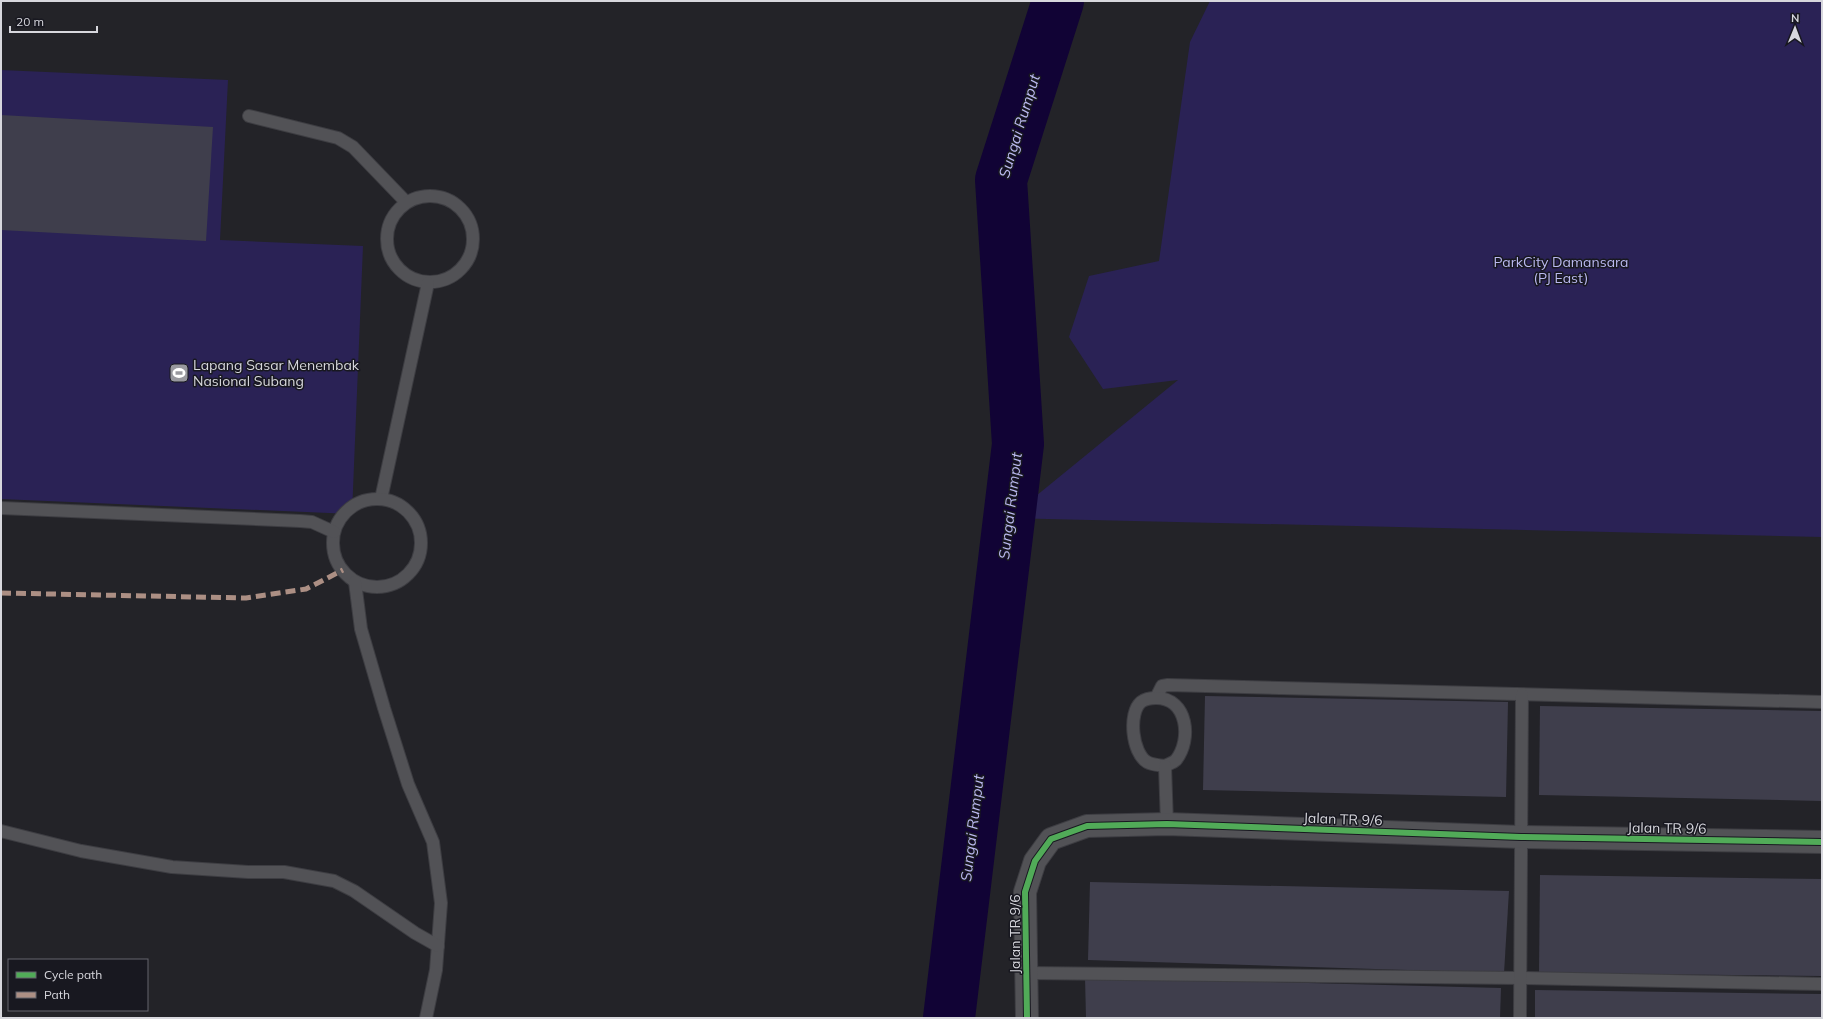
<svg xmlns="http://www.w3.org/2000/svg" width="1823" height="1019" viewBox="0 0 1823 1019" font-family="Mulish,sans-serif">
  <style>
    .green { fill: #2a2255 }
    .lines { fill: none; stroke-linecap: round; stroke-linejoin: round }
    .river { stroke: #110335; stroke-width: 52 }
    .building { fill: #3f3e4c }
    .lane-casing { stroke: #3d3d42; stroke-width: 14 }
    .street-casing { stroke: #3d3d42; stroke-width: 24 }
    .lane { stroke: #525256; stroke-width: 12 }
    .street { stroke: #525256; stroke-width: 22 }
    .quiet { stroke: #ac8f84; stroke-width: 5; stroke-dasharray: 10 5; stroke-linecap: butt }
    .cycleway-casing { stroke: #181820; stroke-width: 8 }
    .cycleway { stroke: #51ab58; stroke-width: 6 }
    .labels { text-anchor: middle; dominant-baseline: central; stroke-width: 3; stroke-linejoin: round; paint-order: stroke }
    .park-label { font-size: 14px; fill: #bab9f0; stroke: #181820 }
    .poi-label { font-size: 14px; fill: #d7d7dd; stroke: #181820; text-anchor: start }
    .street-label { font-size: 14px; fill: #d7d7dd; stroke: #181820 }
    .water-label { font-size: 15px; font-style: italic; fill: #bbb9f1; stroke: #181820 }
  </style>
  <rect width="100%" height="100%" fill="#232328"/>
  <!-- green -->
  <g class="green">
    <path d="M1210 1H1822V537L1009 518 1178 380 1103 389 1069 337 1089 276 1159 261 1190 42Z"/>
    <path d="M1 70 228 80 220 240 363 246 352 514 1 499Z"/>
  </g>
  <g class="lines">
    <!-- river -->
    <path class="river" d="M949 1018 1018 444 1001 180 1058 1"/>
  </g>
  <!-- building -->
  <g class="building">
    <path d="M1 115 213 127 206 241 1 230Z"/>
    <path d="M1205 696 1508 702 1506 797 1203 790Z"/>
    <path d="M1540 706 1822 711V801L1539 795Z"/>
    <path d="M1540 875 1822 879V976L1539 973Z"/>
    <path d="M1090 882 1509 891 1504 973 1088 960Z"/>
    <path d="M1085 977 1501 988 1500 1018H1086Z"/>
    <path d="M1535 990 1822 994V1018H1535Z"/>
  </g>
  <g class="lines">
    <defs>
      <g id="lane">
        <path d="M249 116 338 138 353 147 406 202"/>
        <circle cx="430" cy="239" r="43"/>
        <path d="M381 499 428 283"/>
        <circle cx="377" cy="543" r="44"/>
        <path d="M1 508 300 521 312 522 334 532"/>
        <path d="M355 582 361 629 384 708 408 784 433 842 441 903 436 970 426 1018"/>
        <path d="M1156 698 1162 686 1168 685 1822 702"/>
        <path d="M1156 698C1188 698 1192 740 1176 760 1173 763 1168 764 1165 766 1159 765 1152 765 1147 762 1132 753 1128 713 1141 702 1145 699 1151 698 1156 698Z"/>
        <path d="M1165 766 1167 824"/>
        <path d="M1 831 81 851 172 867 248 872H284L334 881 354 891 415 933 438 946"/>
        <path d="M1026 973 1520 978 1822 984"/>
        <path d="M1520 1018 1522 695"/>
      </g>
      <path id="street" d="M1027 1018 1025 892 1035 861 1051 839 1087 826 1167 824 1521 837 1822 842"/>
    </defs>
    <!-- lane casing -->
    <use href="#lane" class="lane-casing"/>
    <!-- street casing -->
    <use href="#street" class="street-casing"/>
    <!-- lane -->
    <use href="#lane" class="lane"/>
    <!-- street -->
    <use href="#street" class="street"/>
    <!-- quiet -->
    <path class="quiet" d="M1 593 246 598 306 589 343 570"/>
    <defs>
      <path id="cycleway" d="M1027 1018 1025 892 1035 861 1051 839 1087 826 1167 824 1521 837 1822 842"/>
    </defs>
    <!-- cycleway casing -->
    <use href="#cycleway" class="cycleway-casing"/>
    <!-- cycleway -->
    <use href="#cycleway" class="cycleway"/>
  </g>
  <!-- icons -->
  <defs>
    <symbol id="stadium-square" viewBox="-11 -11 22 22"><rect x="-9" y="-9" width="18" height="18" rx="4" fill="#98989e" stroke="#181820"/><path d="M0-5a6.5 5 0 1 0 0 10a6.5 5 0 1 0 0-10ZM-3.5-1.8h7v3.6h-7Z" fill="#fff"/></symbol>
  </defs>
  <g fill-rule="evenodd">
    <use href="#stadium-square" x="168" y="362" width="22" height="22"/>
  </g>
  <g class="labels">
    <!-- park labels -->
    <g class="park-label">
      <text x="1561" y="262">ParkCity Damansara<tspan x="1561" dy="16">(PJ East)</tspan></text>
    </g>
    <!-- poi labels -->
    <g class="poi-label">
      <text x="193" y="365">Lapang Sasar Menembak<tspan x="193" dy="16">Nasional Subang</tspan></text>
    </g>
    <!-- street labels -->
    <g class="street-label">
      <text transform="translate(1343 819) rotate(2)">Jalan TR 9/6</text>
      <text transform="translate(1667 828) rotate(1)">Jalan TR 9/6</text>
      <text transform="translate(1015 934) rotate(-90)">Jalan TR 9/6</text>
    </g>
    <!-- water labels -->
    <g class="water-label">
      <text transform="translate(1019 126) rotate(-73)">Sungai Rumput</text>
      <text transform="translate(1010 506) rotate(-83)">Sungai Rumput</text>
      <text transform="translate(972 828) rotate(-83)">Sungai Rumput</text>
    </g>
  </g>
  <!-- border -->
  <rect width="1823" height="1019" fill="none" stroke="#d7d7dd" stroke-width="4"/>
  <!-- legend -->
  <rect x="8" y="959" width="140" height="52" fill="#181820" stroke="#64646c"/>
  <rect x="16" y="972" width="20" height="6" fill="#51ab58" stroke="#64646c"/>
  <text x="44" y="979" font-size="12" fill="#d7d7dd">Cycle path</text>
  <rect x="16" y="992" width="20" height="6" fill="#ac8f84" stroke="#64646c"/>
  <text x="44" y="999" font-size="12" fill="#d7d7dd">Path</text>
  <!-- north arrow -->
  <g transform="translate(1795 28) rotate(1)" stroke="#181820" stroke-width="3" paint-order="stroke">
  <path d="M0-3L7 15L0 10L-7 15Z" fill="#d7d7dd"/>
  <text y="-6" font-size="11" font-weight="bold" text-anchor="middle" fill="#d7d7dd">N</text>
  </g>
  <!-- scale -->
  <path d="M10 26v6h87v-6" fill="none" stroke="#d7d7dd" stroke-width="2"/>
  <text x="16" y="26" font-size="12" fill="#d7d7dd" stroke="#181820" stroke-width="3" paint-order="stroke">20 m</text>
</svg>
